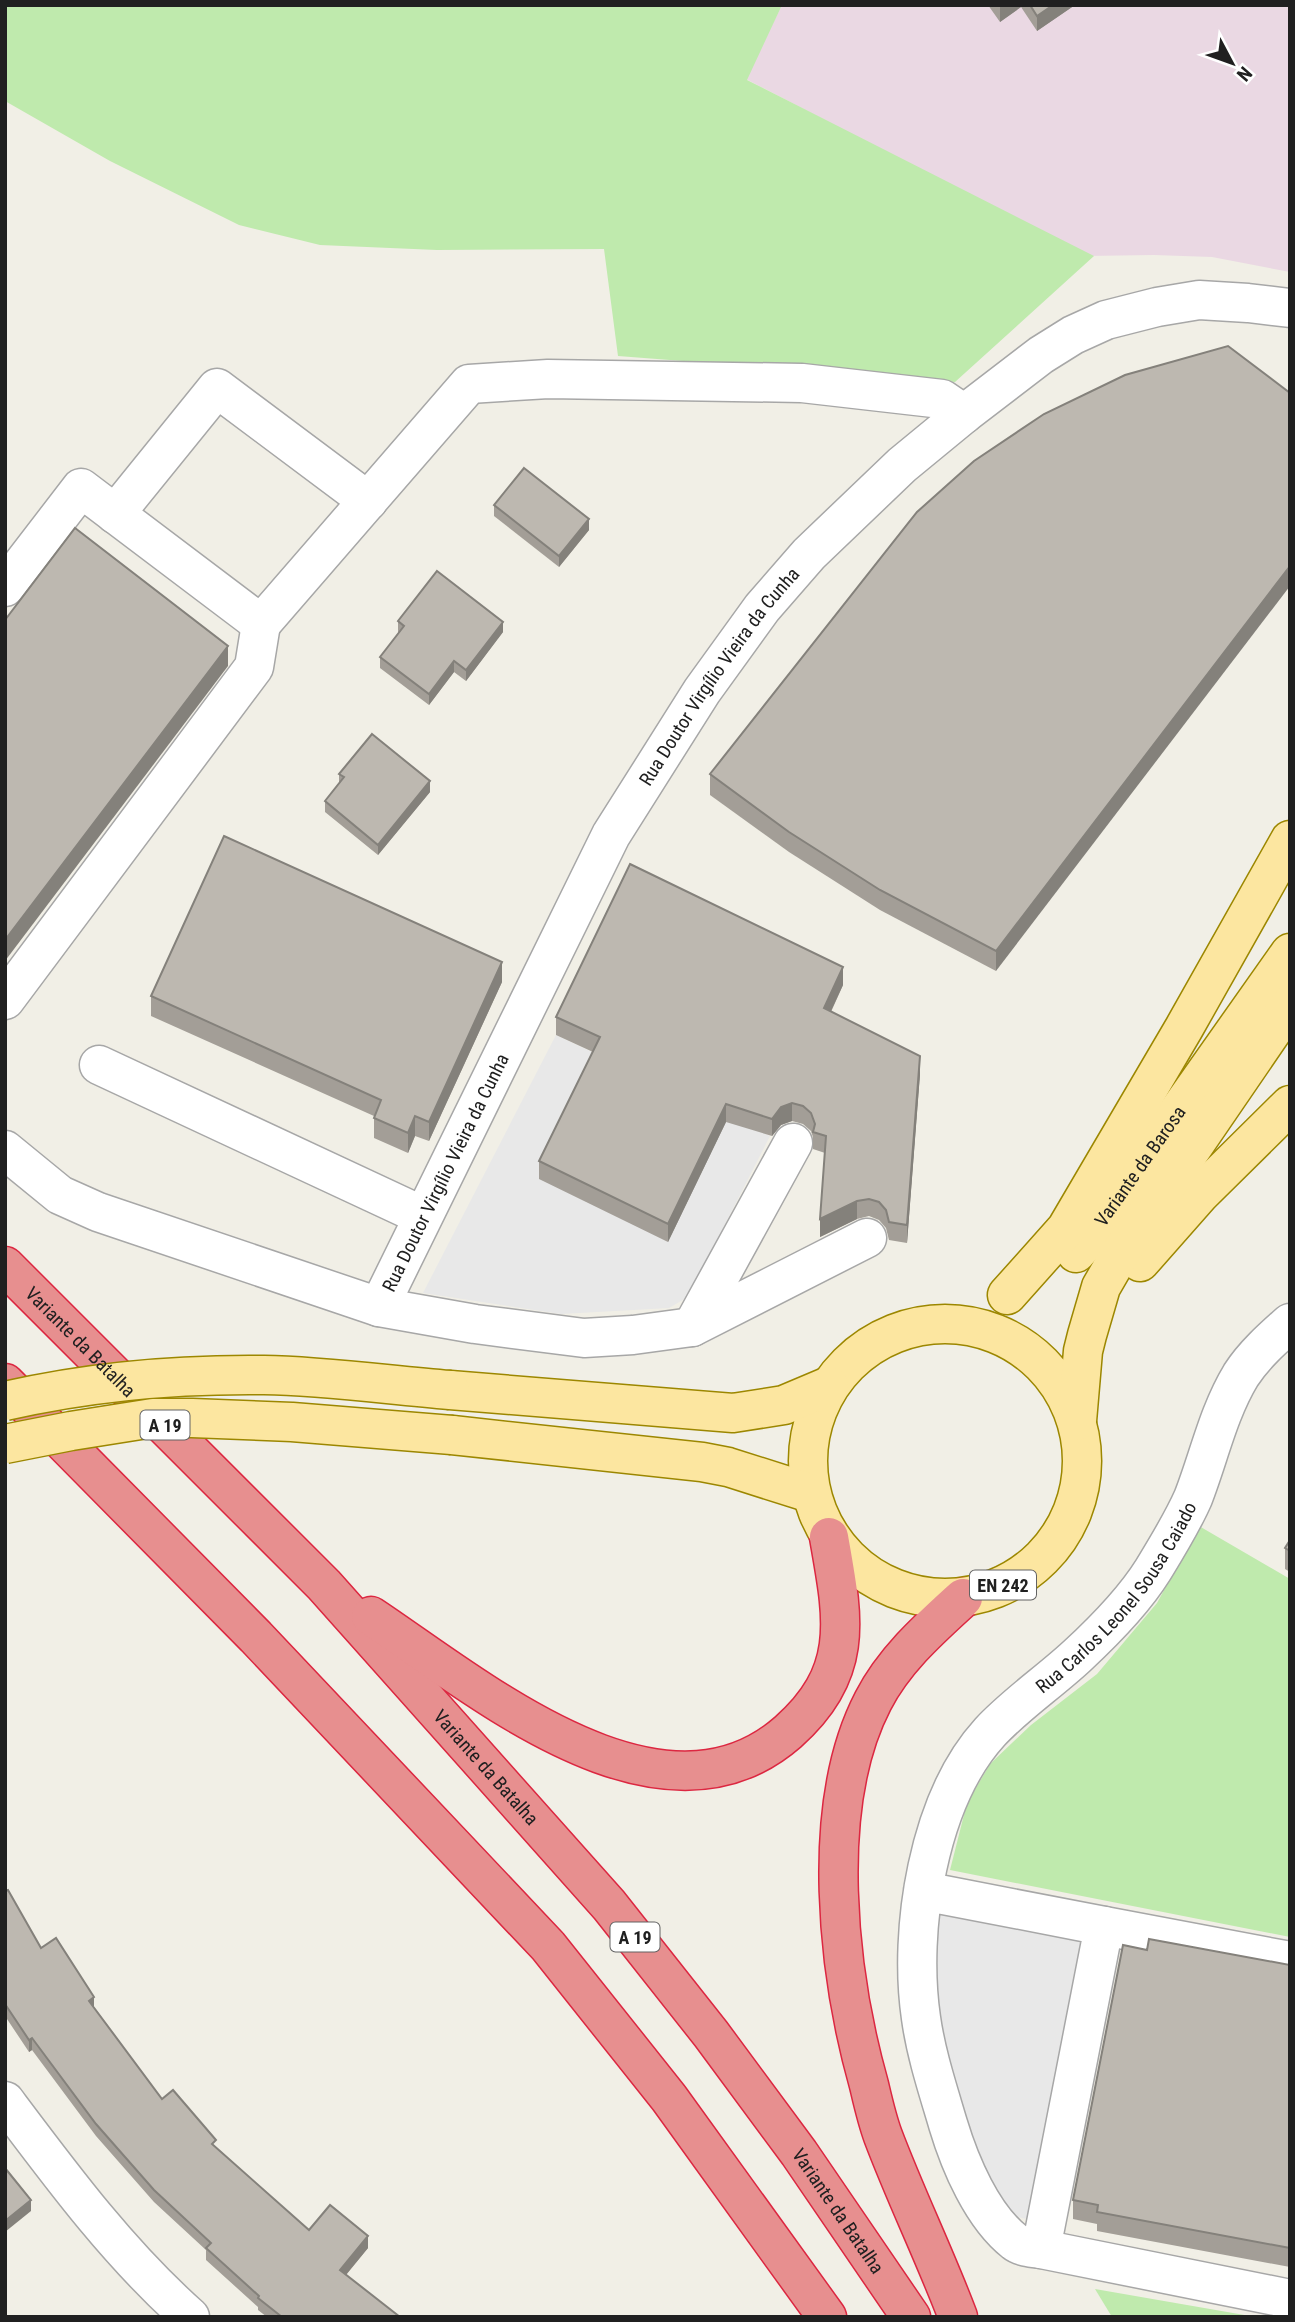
<svg xmlns="http://www.w3.org/2000/svg" width="1295" height="2322" viewBox="0 0 1295 2322" font-family="'Roboto Condensed',sans-serif">
  <style>
    .industrial { fill: #ead8e3 }
    .grass { fill: #bfeaad }
    .parking { fill: #e8e8e8 }
    .lines { fill: none; stroke-linecap: round; stroke-linejoin: round }
    .minor-casing { stroke: #a7a7a7; stroke-width: 41 }
    .major-casing { stroke: #9c8700; stroke-width: 41 }
    .highway-casing { stroke: #dc2741; stroke-width: 41 }
    .minor { stroke: #fff; stroke-width: 38 }
    .major { stroke: #fce6a0; stroke-width: 38 }
    .highway { stroke: #e78f8f; stroke-width: 38 }
    .major-bridge-casing { stroke: #9c8700; stroke-width: 41; stroke-linecap: butt }
    .major-bridge { stroke: #fce6a0; stroke-width: 38 }
    .wall { fill: #a39e97 }
    .shaded-wall { fill: #84817b }
    .building { fill: #bdb8b0; stroke: #84817b; stroke-width: 2 }
    .labels { text-anchor: middle; dominant-baseline: central; stroke-width: 7; stroke-linejoin: round; paint-order: stroke }
    .shield { fill: #fff; stroke: #636363; stroke-width: 2 }
    .shield-label { font-size: 18px; font-weight: bold; fill: #202020 }
    .street-label { font-size: 19px; fill: #202020; stroke: #fff }
  </style>
  <rect width="100%" height="100%" fill="#f1efe6"/>
  <!-- industrial -->
  <path class="industrial" d="M782 5H1290V272L1212 257 1154 255 1085 256 746 79Z"/>
  <!-- grass -->
  <g class="grass">
    <path d="M5 5H782L747 80 1094 256 955 382 618 356 604 249 437 250 320 245 239 225 110 161 5 101Z"/>
    <path d="M1199 1526 1290 1579V1937L950 1870 967 1803 990 1764 1031 1725 1097 1674 1157 1603Z"/>
    <path d="M1095 2289 1256 2317H1112Z"/>
  </g>
  <!-- parking -->
  <g class="parking">
    <path d="M556 1035 770 1136 688 1297 669 1308 561 1314 423 1293Z"/>
    <path d="M933 1911 1089 1941 1035 2221 1014 2216 987 2187 931 2022Z"/>
  </g>
  <g class="lines">
    <defs>
      <g id="minor">
        <path d="M115 514 217 388 368 501"/>
        <path d="M5 587 81 488 261 624 469 384 548 379 802 383 942 399 964 414"/>
        <path d="M5 1000 254 667 261 624"/>
        <path d="M99 1065 423 1216"/>
        <path d="M5 1150 60 1195 98 1212 379 1307 475 1324 584 1338 633 1335 692 1327 867 1238"/>
        <path id="s1" d="M379 1307 611 835 702 691 762 608 809 554 902 465 964 414 1041 355 1073 335 1106 320 1157 307 1199 300 1248 303 1290 308"/>
        <path d="M692 1327 793 1143"/>
        <path id="s2" d="M923 1891 1104 1926 1041 2249C1033 2248 1021 2247 1015 2242 982 2216 960 2164 948 2124 938 2090 926 2054 921 2018 908 1930 928 1800 990 1732 1016 1704 1049 1682 1077 1656 1104 1631 1133 1602 1153 1570 1167 1547 1182 1523 1193 1498 1209 1457 1218 1413 1241 1375 1254 1355 1272 1339 1290 1323"/>
        <path d="M1104 1926 1290 1961"/>
        <path d="M5 2101C62 2177 119 2254 190 2317"/>
        <path d="M1041 2249 1290 2299"/>
      </g>
      <g id="major">
        <path id="s3" d="M1076 1253 1086 1242 1290 953"/>
        <path d="M1140 1262 1200 1194 1290 1105"/>
        <path d="M1007 1295 1066 1229 1184 1028 1290 840"/>
        <circle cx="945" cy="1461" r="137"/>
        <path d="M450 1390 733 1413 784 1405 829 1386"/>
        <path d="M1077 1421 1083 1351 1087 1335 1101 1287 1123 1249 1290 1005"/>
        <path d="M452 1435 702 1462 728 1467 810 1493"/>
      </g>
      <g id="highway">
        <path id="s4" d="M5 1266 324 1585 609 1905 711 2034 799 2153 911 2317"/>
        <path d="M5 1383 256 1637 548 1946 669 2098 827 2317"/>
        <path d="M371 1616C478 1687 661 1843 788 1732 856 1672 843 1617 829 1537"/>
        <path d="M958 2317C935 2256 906 2197 883 2136 877 2120 873 2102 869 2085 838 1975 818 1807 873 1701 894 1660 929 1629 963 1598"/>
      </g>
    </defs>
    <!-- minor casing -->
    <use href="#minor" class="minor-casing"/>
    <!-- major casing -->
    <use href="#major" class="major-casing"/>
    <!-- highway casing -->
    <use href="#highway" class="highway-casing"/>
    <!-- minor -->
    <use href="#minor" class="minor"/>
    <!-- major -->
    <use href="#major" class="major"/>
    <!-- highway -->
    <use href="#highway" class="highway"/>
    <defs>
      <g id="major-bridge">
        <path d="M5 1401C92 1381 175 1374 264 1375 326 1376 388 1385 450 1390"/>
        <path d="M5 1444 71 1431 153 1418H192L292 1422 452 1435"/>
      </g>
    </defs>
    <!-- major-bridge casing -->
    <use href="#major-bridge" class="major-bridge-casing"/>
    <!-- major-bridge -->
    <use href="#major-bridge" class="major-bridge"/>
  </g>
  <!-- wall -->
  <g class="wall">
    <path d="M988 5H1075L1037 31 1021 7 1000 22Z"/>
    <path d="M1044 414 996 971 880 910 789 852 710 795V774Z"/>
    <path d="M494 505 589 530 559 567 494 516Z"/>
    <path d="M398 621 503 632 466 681 454 672 429 705 380 668V657L399 633 398 632Z"/>
    <path d="M339 774 430 792 378 855 325 812V801L339 783Z"/>
    <path d="M502 982 429 1141 415 1136 408 1153 374 1138V1116L151 1016V996Z"/>
    <path d="M843 985 831 1012 920 1074 907 1243 889 1240 886 1228 879 1220 869 1216 857 1219 820 1237 825 1153 813 1149V1137L811 1131 803 1124 792 1121 781 1125 772 1136 726 1122 668 1242 539 1179V1161L593 1052 556 1035V1017Z"/>
    <path d="M1290 1540V1572L1285 1569V1548Z"/>
    <path d="M5 1891 41 1948 94 2007 162 2099 309 2230 368 2248 346 2275 400 2317H267L258 2310V2307L206 2260V2250L154 2202 96 2136 32 2050 29 2052 5 2016Z"/>
    <path d="M1147 1950 1290 1965V2267L1097 2231V2224L1073 2219V2200Z"/>
  </g>
  <!-- shaded-wall -->
  <g class="shaded-wall">
    <path d="M1003 5H1021V7L1000 22V7Z"/>
    <path d="M1053 5H1075L1037 31V16Z"/>
    <path d="M589 519V530L559 567V556Z"/>
    <path d="M1290 566V586L996 971V951Z"/>
    <path d="M503 622V632L466 681V670Z"/>
    <path d="M228 646V666L5 961V940Z"/>
    <path d="M454 661V672L429 705V694Z"/>
    <path d="M430 781V792L378 855V845Z"/>
    <path d="M502 962V982L429 1141V1122Z"/>
    <path d="M843 967V985L824 1026V1008Z"/>
    <path d="M920 1056V1074L907 1243V1225Z"/>
    <path d="M792 1103V1121L781 1125 772 1136V1119L781 1107Z"/>
    <path d="M726 1104V1122L668 1242V1224Z"/>
    <path d="M415 1116V1136L408 1153V1133Z"/>
    <path d="M857 1201V1219L820 1237V1219Z"/>
    <path d="M94 1997V2009L89 2001Z"/>
    <path d="M32 2038V2050L29 2052V2040Z"/>
    <path d="M31 2200V2211L5 2232V2221Z"/>
    <path d="M368 2236V2248L340 2282V2270Z"/>
  </g>
  <!-- building -->
  <g class="building">
    <path d="M1030 5H1053L1037 16Z"/>
    <path d="M1228 346 1290 393V566L996 951 880 890 789 832 710 774 917 512 974 461 1044 414 1125 375Z"/>
    <path d="M524 468 589 519 559 556 494 505Z"/>
    <path d="M75 528 228 646 5 940V620Z"/>
    <path d="M437 571 503 622 466 670 454 661 429 694 380 657 404 626 398 621Z"/>
    <path d="M372 734 430 781 378 845 325 801 344 777 339 774Z"/>
    <path d="M224 836 502 962 429 1122 415 1116 408 1133 374 1118 381 1100 151 996Z"/>
    <path d="M630 864 843 967 824 1008 920 1056 907 1225 889 1222 886 1210 879 1202 869 1199 857 1201 820 1219 826 1136 813 1132 815 1124 811 1113 803 1106 792 1103 781 1107 772 1119 726 1104 668 1224 539 1161 600 1037 556 1017Z"/>
    <path d="M1290 1540V1551L1285 1548Z"/>
    <path d="M8 1890 41 1948 56 1938 94 1997 89 2001 162 2099 173 2090 216 2140 212 2144 309 2230 330 2205 368 2236 340 2270 400 2317H282L258 2298 259 2296 206 2248 211 2243 154 2190 96 2124 32 2038 29 2040 5 2004V1891Z"/>
    <path d="M1149 1939 1290 1965V2248L1097 2212 1098 2205 1073 2200 1123 1945 1147 1950Z"/>
    <path d="M5 2168 31 2200 5 2221Z"/>
  </g>
  <g class="labels">
    <!-- shield labels -->
    <g class="shield">
      <rect x="140.5" y="1410.5" width="49" height="29" rx="5"/>
      <rect x="970" y="1570.5" width="66" height="29" rx="5"/>
      <rect x="610.5" y="1922.5" width="49" height="29" rx="5"/>
    </g>
    <g class="shield-label">
      <text x="165" y="1425">A 19</text>
      <text x="1003" y="1585">EN 242</text>
      <text x="635" y="1937">A 19</text>
    </g>
    <!-- street labels -->
    <g class="street-label">
      <text stroke="none"><textPath href="#s1" startOffset="718">Rua Doutor Virgílio Vieira da Cunha</textPath></text>
      <text stroke="none"><textPath href="#s3" startOffset="108">Variante da Barosa</textPath></text>
      <text stroke="none"><textPath href="#s1" startOffset="150">Rua Doutor Virgílio Vieira da Cunha</textPath></text>
      <text stroke="none"><textPath href="#s4" startOffset="107">Variante da Batalha</textPath></text>
      <text stroke="none"><textPath href="#s2" startOffset="1276">Rua Carlos Leonel Sousa Caiado</textPath></text>
      <text stroke="none"><textPath href="#s4" startOffset="695">Variante da Batalha</textPath></text>
      <text stroke="none"><textPath href="#s4" startOffset="1262">Variante da Batalha</textPath></text>
    </g>
  </g>
  <!-- border -->
  <rect width="1295" height="2322" fill="none" stroke="#202020" stroke-width="14"/>
  <!-- north arrow -->
  <g transform="translate(1232 63) rotate(131)" stroke="#ffffff" stroke-width="5" paint-order="stroke">
  <path d="M0-5L12 26L0 18L-12 26Z" fill="#202020"/>
  <text y="-10" font-size="19" font-weight="bold" text-anchor="middle" fill="#202020">N</text>
  </g>
</svg>
